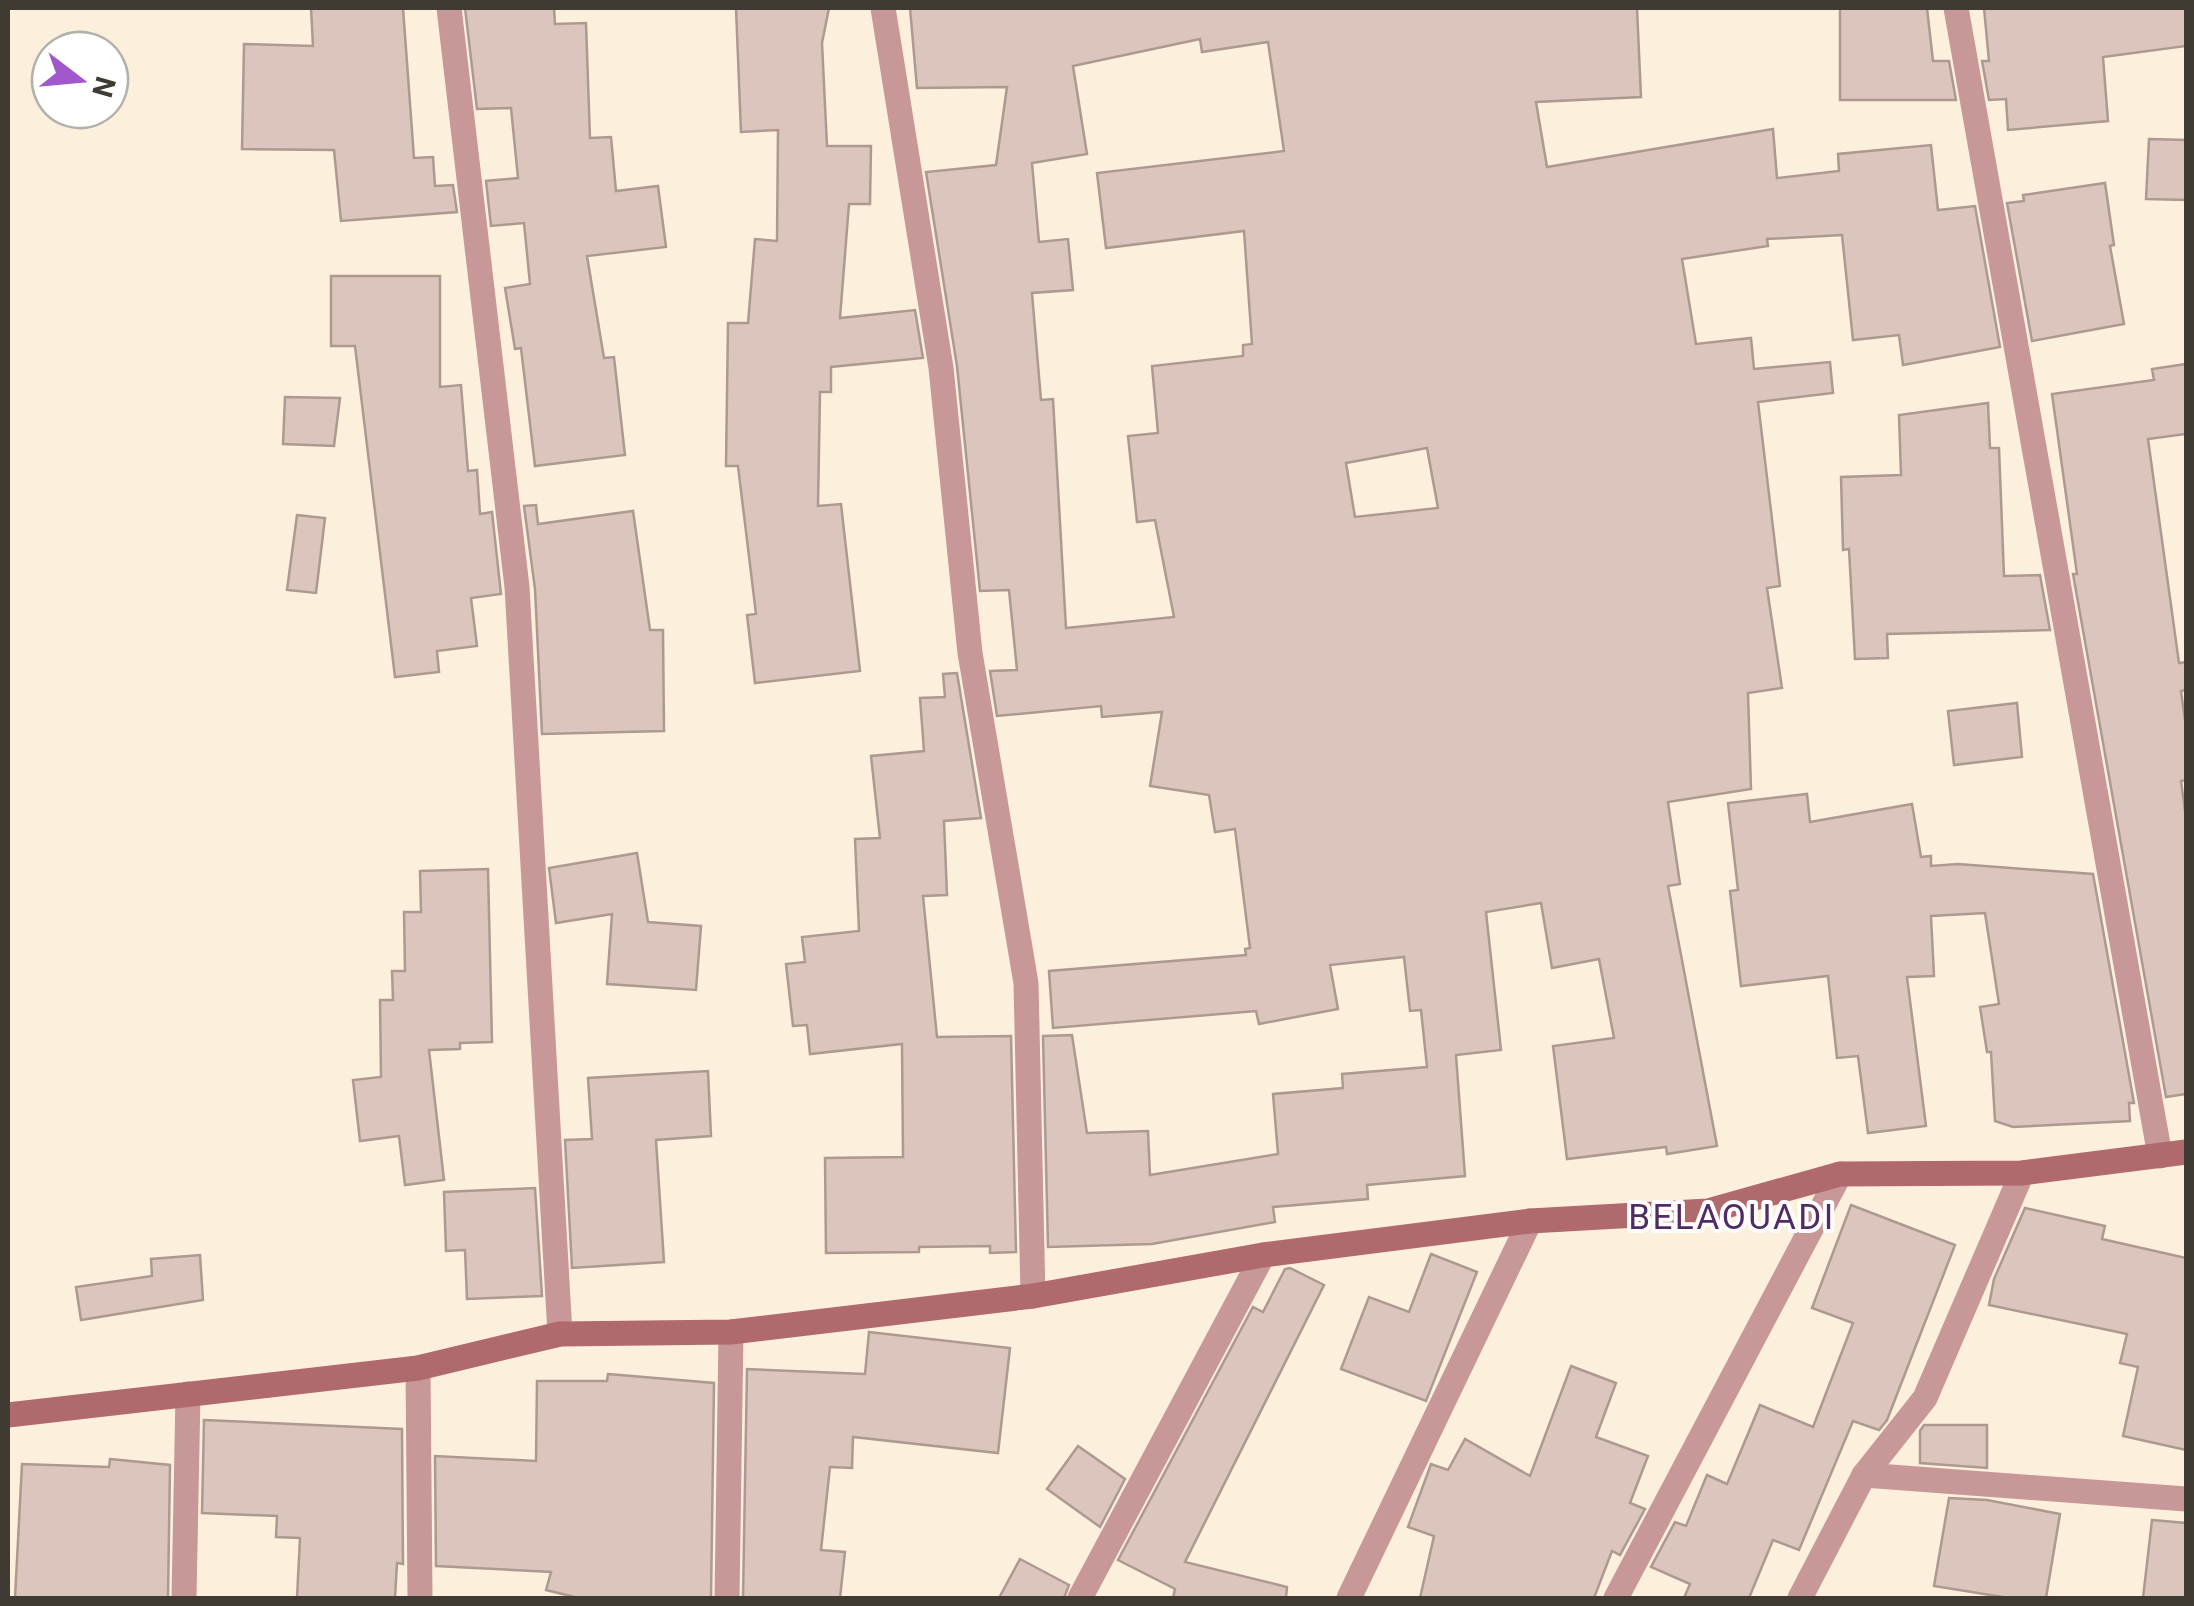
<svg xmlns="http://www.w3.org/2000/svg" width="2194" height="1606" viewBox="0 0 2194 1606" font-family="Roboto,sans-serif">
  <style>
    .building { fill: #dbc5bc; stroke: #ae9991; stroke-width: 2.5; fill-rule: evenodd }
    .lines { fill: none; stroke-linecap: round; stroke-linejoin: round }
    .minor { stroke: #c89797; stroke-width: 25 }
    .secondary { stroke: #b0696c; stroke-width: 25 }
    .labels { text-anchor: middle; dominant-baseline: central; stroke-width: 8; stroke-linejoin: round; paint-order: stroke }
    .quarter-label { font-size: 35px; letter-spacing: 2.5px; fill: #4f2c64; stroke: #fff }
  </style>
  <rect width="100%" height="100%" fill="#fcf0dd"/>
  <!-- building -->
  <g class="building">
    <path d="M311 8H403L414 158 433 157 435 186 453 185 457 212 341 221 334 150 242 149 244 44 313 46Z"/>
    <path d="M465 8H554L555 24 586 23 590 138 611 137 616 191 658 186 666 247 587 256 604 358 614 357 625 455 535 466 521 348 515 349 505 288 530 284 524 223 491 226 486 181 518 178 511 108 477 109Z"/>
    <path d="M736 8H829L822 43 827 146H871L870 204H849L840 318 915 310 923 358 831 367V392H820L818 506 841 504 860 671 755 683 747 615 756 614 738 466H726L728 323H748L755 239 777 241 778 130 741 132Z"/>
    <path d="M910 8H1637L1641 97 1536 102 1547 167 1773 129 1777 178 1839 171 1838 154 1931 145 1938 210 1975 206 2000 347 1903 365 1899 335 1853 340 1842 235 1767 239 1768 246 1682 259 1696 344 1751 338 1754 369 1830 362 1833 393 1758 402 1780 586 1767 588 1782 688 1748 693 1751 789 1668 802 1680 884 1668 886 1717 1146 1667 1154 1666 1147 1567 1159 1553 1046 1614 1038 1599 959 1552 968 1541 903 1486 912 1501 1050 1456 1055 1465 1176 1367 1185 1368 1199 1273 1207 1275 1222 1152 1244 1048 1247 1043 1036 1072 1035 1087 1133 1148 1131 1150 1175 1278 1154 1273 1094 1343 1088 1342 1074 1427 1067 1421 1010 1410 1011 1404 957 1330 965 1338 1009 1259 1024 1256 1011 1053 1028 1049 971 1246 955 1245 949 1250 948 1235 829 1215 832 1209 795 1150 786 1162 712 1102 717 1101 706 997 716 990 671 1017 670 1009 590 980 591 957 366 926 172 996 165 1007 87 917 88ZM1200 39 1202 52 1268 42 1284 151 1097 173 1106 248 1244 231 1252 344 1243 345V356L1152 366 1158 433 1128 436 1137 522 1155 520 1174 617 1066 628 1053 399 1041 400 1032 293 1073 290 1068 239 1039 242 1032 163 1087 154 1073 66ZM1427 448 1438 508 1355 517 1346 463Z"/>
    <path d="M1840 8H1927L1933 61H1949L1956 100H1840Z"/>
    <path d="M1984 8H2186V46L2103 57 2108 121 2008 130 2006 99 1989 100 1982 61H1989Z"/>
    <path d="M2149 139 2186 140V200L2146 199Z"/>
    <path d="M2105 183 2114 245 2110 246 2124 324 2032 341 2007 203 2024 201 2023 195Z"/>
    <path d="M331 276H440V387L461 385 468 471 477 470 480 514 492 512 501 594 471 598 477 646 437 651 439 672 395 677 355 346H331Z"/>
    <path d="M2186 364V434L2148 439 2179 663 2186 662V690L2181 691 2186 727V780L2181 781 2186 818V1094L2166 1097 2073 574H2077L2052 394 2154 380 2152 369Z"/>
    <path d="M285 397 340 398 334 446 283 444Z"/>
    <path d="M1988 403 1990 448H1999L2004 576 2040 575 2050 630 1887 634 1888 658 1855 659 1849 549 1843 550 1841 477 1901 475 1899 415Z"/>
    <path d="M536 505 538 524 633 511 650 630H663L664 731 542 734 535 589 524 506Z"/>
    <path d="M297 515 325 518 316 593 287 590Z"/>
    <path d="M957 673 981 818 944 821 947 895 923 896 937 1037 1011 1036 1016 1252 990 1253V1246L919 1247V1252L826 1253 825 1158 903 1157 902 1044 810 1054 807 1025 793 1026 786 964 805 962 802 937 859 931 855 839 880 838 871 756 924 751 920 698 945 697 943 674Z"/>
    <path d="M2017 703 2022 757 1954 765 1948 711Z"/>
    <path d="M1807 794 1810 822 1912 804 1921 857 1931 856V866L1958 864 2093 874 2134 1103H2129L2130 1121 2013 1127 1995 1121 1991 1052H1987L1980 1007 1999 1004 1985 913 1931 916 1934 976 1907 977 1926 1126 1868 1133 1858 1056 1837 1058 1828 976 1741 986 1730 891 1738 890 1728 803Z"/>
    <path d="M637 853 648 922 701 926 696 990 607 984 612 914 556 923 549 868Z"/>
    <path d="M488 869 492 1042 460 1043V1049L429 1050 444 1180 405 1185 399 1136 360 1141 353 1080 381 1077 380 1000H393L392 971H405L404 912H421L420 871Z"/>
    <path d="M708 1071 711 1136 656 1140 664 1262 572 1268 565 1140 592 1139 588 1078Z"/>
    <path d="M535 1188 542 1296 467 1299 465 1250 446 1251 444 1192Z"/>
    <path d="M1851 1205 1955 1245 1887 1420 1879 1430 1853 1421 1799 1550 1773 1540 1749 1598H1684L1690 1584 1651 1567 1675 1522 1686 1526 1707 1475 1727 1484 1760 1405 1813 1427 1853 1323 1812 1308Z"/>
    <path d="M2025 1208 2105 1226 2102 1239 2186 1258V1450L2123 1436 2138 1367 2120 1363 2127 1334 1989 1305 1994 1279Z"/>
    <path d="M1431 1254 1477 1272 1426 1401 1341 1369 1369 1297 1409 1312Z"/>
    <path d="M200 1255 203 1300 81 1320 76 1287 152 1276 151 1259Z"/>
    <path d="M1290 1268 1324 1285 1185 1562 1287 1587 1286 1598H1173L1175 1589 1118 1560 1253 1307 1263 1312 1285 1269Z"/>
    <path d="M869 1332 1010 1348 998 1453 853 1437 852 1468 830 1467 821 1550 845 1552 840 1598H743L747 1369 865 1374Z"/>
    <path d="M1571 1366 1616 1383 1596 1437 1648 1456 1630 1503 1645 1509 1620 1555 1612 1551 1594 1598H1420L1434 1536 1408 1527 1431 1464 1448 1470 1465 1439 1530 1476Z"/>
    <path d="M608 1374 714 1383 711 1598H579L546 1590 551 1572 436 1566 435 1456 536 1461 537 1381H607Z"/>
    <path d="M204 1420 402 1429 403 1564 397 1563 395 1598H297L300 1538 276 1537 277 1516 202 1513Z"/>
    <path d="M1924 1425H1987V1468L1920 1463V1431Z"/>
    <path d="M1078 1446 1125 1479 1100 1527 1047 1489Z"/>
    <path d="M110 1459 170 1465 168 1598H15L22 1464 109 1467Z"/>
    <path d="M1949 1498 1987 1500 2060 1514 2046 1598H2009L1934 1586Z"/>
    <path d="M2152 1520 2186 1523V1598H2143Z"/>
    <path d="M1020 1559 1069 1585 1064 1598H999Z"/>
  </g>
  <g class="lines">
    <!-- minor -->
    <g class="minor">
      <path d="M449 8 517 587 560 1334"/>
      <path d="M883 8 941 368 970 653 1026 983 1033 1296"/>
      <path d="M1956 8 2160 1156"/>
      <path d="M418 1368 420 1598"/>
      <path d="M1864 1475 2186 1499"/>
      <path d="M184 1598 188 1394"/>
      <path d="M727 1598 731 1332"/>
      <path d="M1080 1598 1263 1255"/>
      <path d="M1349 1598 1530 1221"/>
      <path d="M1616 1598 1840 1174"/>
      <path d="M1800 1598 1864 1475 1925 1398 2022 1173"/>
    </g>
    <!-- secondary -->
    <path class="secondary" d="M8 1415 418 1368 560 1334 731 1332 1033 1296 1263 1255 1530 1221 1708 1211 1840 1174 2022 1173 2186 1152"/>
  </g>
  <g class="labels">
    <!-- quarter labels -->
    <g class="quarter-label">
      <text x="1732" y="1217">BELAOUADI</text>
    </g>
  </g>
  <!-- border -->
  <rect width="2194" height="1606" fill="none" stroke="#3f3b33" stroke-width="20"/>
  <!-- north arrow -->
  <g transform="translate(80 80) rotate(106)"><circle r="48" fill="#ffffff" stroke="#b2b1ad" stroke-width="2.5"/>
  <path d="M0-8L18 38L0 25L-18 38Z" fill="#a158cc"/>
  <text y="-15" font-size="28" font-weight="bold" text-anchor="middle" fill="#3f3b33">N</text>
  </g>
</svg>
